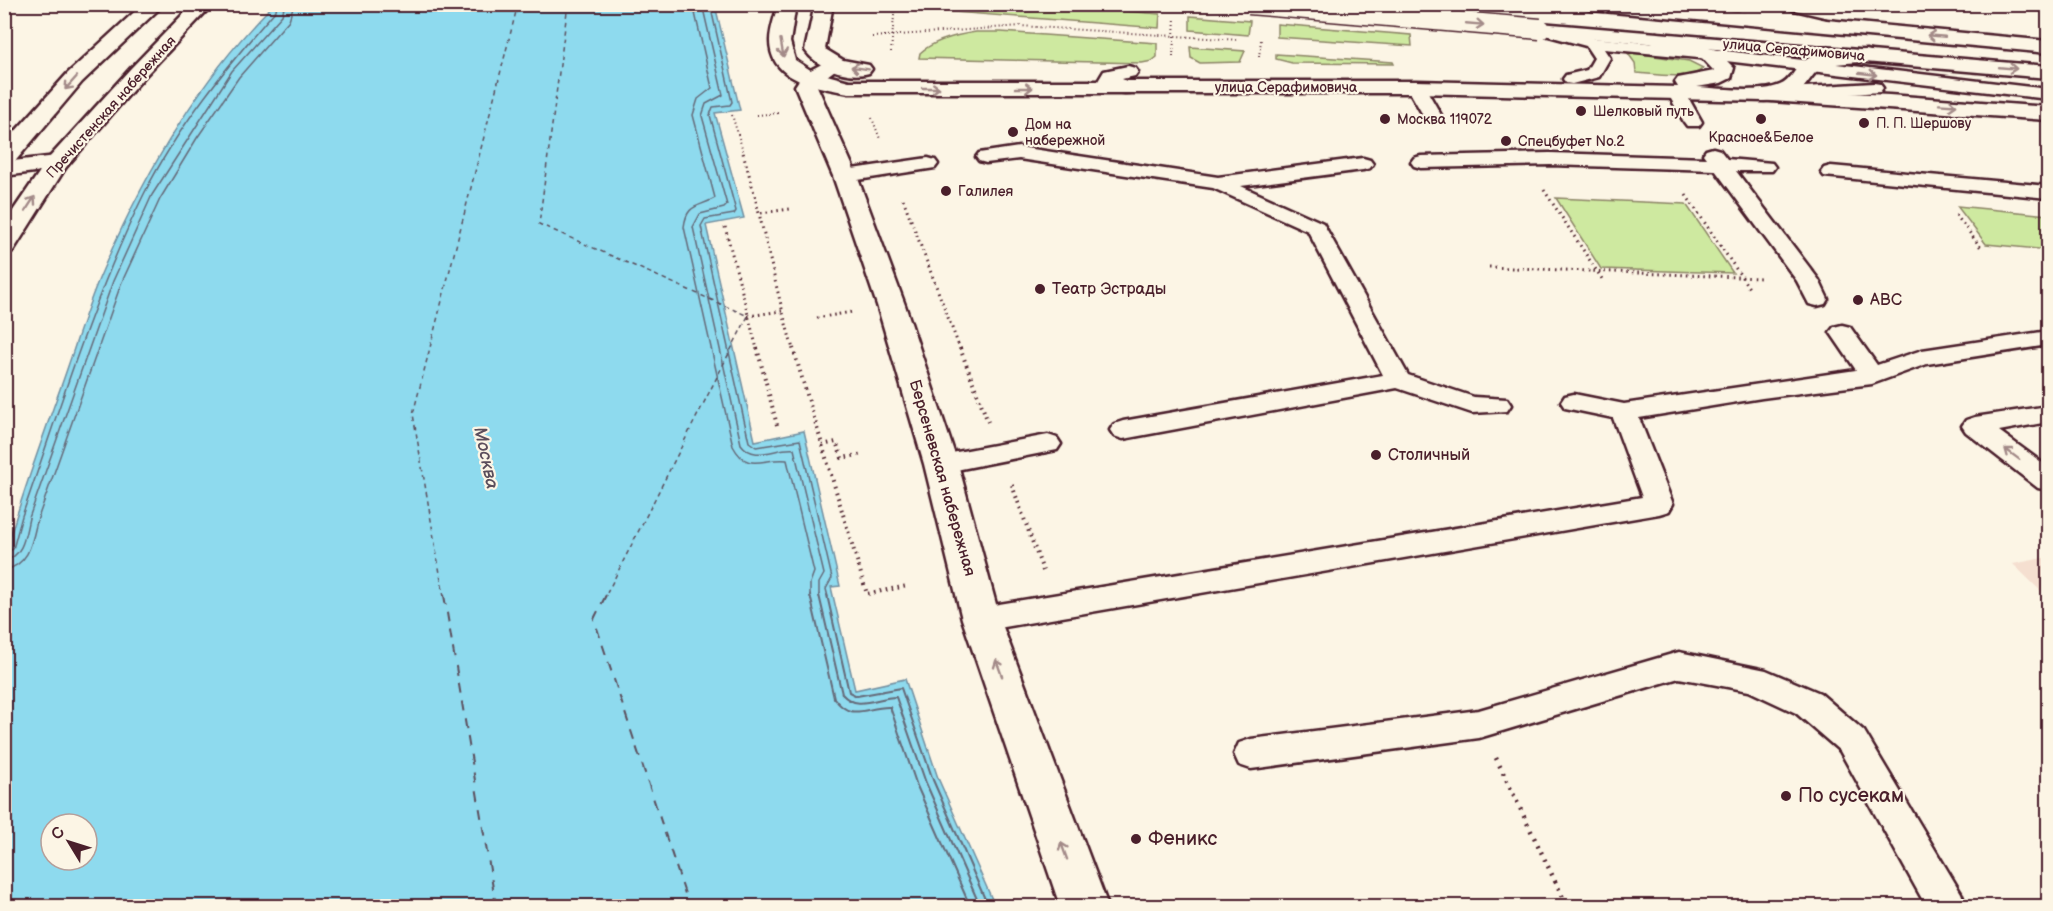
<svg xmlns="http://www.w3.org/2000/svg" width="2053" height="911" viewBox="0 0 2053 911" font-family="'Balsamiq Sans',sans-serif">
  <style>
    .built { fill: #f5dfd0 }
    .green { fill: #cee9a0; stroke: #8c8466; stroke-width: 1.5 }
    .water { fill: #8edaee; stroke: #738fa0; stroke-width: 1.5; fill-rule: evenodd }
    .lines { fill: none; stroke-linecap: round; stroke-linejoin: round }
    .shore-far1 { stroke: #656a79; stroke-width: 1.5 }
    .shore { stroke: #656a79; stroke-width: 2 }
    .ferry-far1 { stroke: #5b4e5c; stroke-width: 1.5; stroke-dasharray: 4.5 4; stroke-linecap: butt }
    .ferry { stroke: #5b4e5c; stroke-width: 2; stroke-dasharray: 10 8; stroke-linecap: butt }
    .service-casing { stroke: #4a1f2b; stroke-width: 5 }
    .minor-casing { stroke: #4a1f2b; stroke-width: 5 }
    .tertiary-casing { stroke: #4a1f2b; stroke-width: 5 }
    .secondary-casing { stroke: #4a1f2b; stroke-width: 5 }
    .primary-casing { stroke: #4a1f2b; stroke-width: 5 }
    .path-far3 { stroke: #4a1f2b; stroke-width: 2; stroke-dasharray: 1 3; stroke-linecap: butt }
    .path-far2 { stroke: #4a1f2b; stroke-width: 3; stroke-dasharray: 1.5 4; stroke-linecap: butt }
    .path-far1 { stroke: #4a1f2b; stroke-width: 4; stroke-dasharray: 1.5 4.5; stroke-linecap: butt }
    .path { stroke: #4a1f2b; stroke-width: 4.5; stroke-dasharray: 2 6; stroke-linecap: butt }
    .service { fill: #fcf5e5; fill-rule: evenodd }
    .minor { fill: #fcf5e5; fill-rule: evenodd }
    .tertiary { fill: #fcf5e5; fill-rule: evenodd }
    .secondary { fill: #fcf5e5; fill-rule: evenodd }
    .primary { fill: #fcf5e5; fill-rule: evenodd }
    .primary-bridge-casing { stroke: #4a1f2b; stroke-width: 23; stroke-linecap: butt }
    .primary-bridge { stroke: #fcf5e5; stroke-width: 20 }
    .oneway { stroke: #a38a88 }
    .poi-dot { fill: #4a1f2b; stroke: #fcf5e5; stroke-width: 2 }
    .labels { text-anchor: middle; dominant-baseline: central; stroke-width: 4.5; stroke-linejoin: round; paint-order: stroke }
    .far-street-label { font-size: 14px; fill: #4a1f2b; stroke: #fcf5e5 }
    .far-poi-label { font-size: 14px; fill: #4a1f2b; stroke: #fcf5e5; text-anchor: start }
    .poi-label { font-size: 16px; fill: #4a1f2b; stroke: #fcf5e5; text-anchor: start }
    .street-label { font-size: 16px; fill: #4a1f2b; stroke: #fcf5e5 }
    .water-label { font-size: 18px; font-style: italic; fill: #5b4e5c; stroke: #fcf5e5 }
    .near-poi-label { font-size: 20px; fill: #4a1f2b; stroke: #fcf5e5; text-anchor: start }
  </style>
  <rect width="100%" height="100%" fill="#fcf5e5"/>
  <filter id="ink" filterUnits="userSpaceOnUse"><feTurbulence type="fractalNoise" baseFrequency=".0167" numOctaves="2"/><feDisplacementMap in="SourceGraphic" scale="12" xChannelSelector="R" yChannelSelector="G"/><feConvolveMatrix kernelMatrix="1 2 1 2 8 2 1 2 1" color-interpolation-filters="sRGB"/></filter>
  <g filter="url(#ink)">
    <!-- built -->
    <path class="built" d="M2048 557V598L2013 564Z"/>
    <!-- green -->
    <g class="green">
      <path d="M967 4 1005 8 1008 5H1055L1160 14 1159 28 915 9 905 5Z"/>
      <path d="M1190 16 1250 21 1248 35 1190 30Z"/>
      <path d="M1277 24 1411 35 1412 46 1277 37Z"/>
      <path d="M976 32H1001L1157 43V57L1152 61 1142 63 919 58 920 53C934 40 956 35 976 32Z"/>
      <path d="M1190 47 1245 51 1240 62 1200 63 1191 58Z"/>
      <path d="M1627 52 1689 61 1703 68C1693 81 1651 74 1636 73L1635 63Z"/>
      <path d="M1276 54 1393 62 1394 64 1292 63 1276 59Z"/>
      <path d="M1556 198 1686 204 1733 273 1601 269Z"/>
      <path d="M1957 206 2048 215V250L1986 244Z"/>
    </g>
    <!-- water -->
    <path class="water" d="M273 5H715L740 110 715 113 744 218 706 225 755 441 804 431 840 586 831 587 855 690 905 679 938 778 995 906H5L4 557C20 500 40 445 60 389 74 351 85 311 101 274 143 176 198 80 273 5ZM51 824H87V860H51Z"/>
    <g class="lines">
      <!-- shore-far1 -->
      <g class="shore-far1">
        <path d="M693 4 712 88 698 99 693 115 715 198C698 208 687 203 684 227L733 446C748 474 763 457 787 460L814 572 810 583V597"/>
        <path d="M702 4 723 95 706 104 702 116 727 205 724 208 700 214 693 227 741 444C755 463 775 447 794 449L824 574 819 583V597"/>
        <path d="M710 4 732 102 730 105 713 107 710 115 736 211 734 214 705 219 701 226 749 442 756 447 800 440 832 578 826 589 828 597"/>
        <path d="M4 553 13 549 22 516C60 408 93 297 144 194 178 126 227 66 276 10L277 4"/>
        <path d="M4 561C24 556 25 535 29 518L113 281 152 195 232 71 282 15 285 4"/>
        <path d="M4 570C29 565 32 543 37 521L121 284 160 199 197 138 239 77 289 20 294 4"/>
      </g>
      <!-- shore -->
      <g class="shore">
        <path d="M810 595 834 698C852 723 866 706 890 707L917 786 970 906"/>
        <path d="M819 595 842 694C858 712 876 697 896 697L926 783 980 906"/>
        <path d="M827 595 849 692 857 696 901 688 933 780 988 906"/>
      </g>
      <!-- ferry-far1 -->
      <g class="ferry-far1">
        <path d="M568 4 539 224 748 316 605 597"/>
        <path d="M444 597 413 414 518 4"/>
      </g>
      <!-- ferry -->
      <g class="ferry">
        <path d="M444 595 496 906"/>
        <path d="M606 595 594 619 689 906"/>
      </g>
      <defs>
        <g id="service">
          <path d="M4 4H12L4 9Z"/>
          <path d="M1540 24 1593 38 1709 49 2048 89V99L1709 59 1604 49 1610 58 1599 77 1572 84 1566 83 1563 79 1566 75 1587 70 1594 58 1586 46 1534 32 1532 29Z"/>
          <path d="M1416 82 1422 83 1425 87 1441 115 1438 119H1426L1423 115 1407 87 1410 83Z"/>
          <path d="M1874 83 1880 84 1883 88 1880 92 1771 99 1765 98 1762 94 1765 90 1771 89Z"/>
          <path d="M1676 87 1682 88 1685 92 1702 122 1699 126H1687L1684 122 1667 92 1670 88Z"/>
          <path d="M1019 147 1218 177 1363 158 1370 160 1373 164 1370 168 1363 170 1241 186 1323 223 1408 375 1474 397 1507 399 1511 405 1507 411 1472 413 1397 388 1123 439 1114 436 1110 430 1114 424 1123 421 1383 375 1308 231 1213 188 1019 159 986 163 979 161 976 157 979 153Z"/>
          <path d="M1713 148 1720 150 1727 159 1772 163 1775 167 1772 171H1736L1819 280 1828 299 1825 304 1817 306 1809 304 1797 281 1715 170 1550 165 1421 168 1414 166 1411 162 1414 158 1421 156 1550 153 1706 158 1703 154 1706 150Z"/>
          <path d="M928 158 935 160 938 164 935 168 845 182 838 180 835 176 838 172 845 170Z"/>
          <path d="M1831 166 2048 186V198L1824 176 1821 172 1824 168Z"/>
          <path d="M1842 325 1850 327 1877 365 1922 350 2048 331V345L1927 364 1872 384 1762 398 1639 418 1673 504 1669 511 1659 514 981 631 970 628 965 619 970 610 981 607 1642 497 1613 418 1565 408 1561 402 1565 396 1574 394 1624 404 1856 370 1830 332 1834 327Z"/>
          <path d="M2048 406V422L1999 431 2048 467V490L2038 488 1966 432 1962 426 1966 420 1975 417Z"/>
          <path d="M1048 435 1057 438 1061 444 1057 450 941 473 931 470 927 464 931 458 941 455Z"/>
          <path d="M1679 652 1766 670 1820 693 1864 731 1961 893 1966 906H1926L1840 751 1796 713 1749 691 1679 678 1479 738 1251 769 1239 765 1234 754 1239 743 1251 739 1479 710Z"/>
        </g>
        <g id="minor">
          <path d="M833 58 840 60 843 64 819 82 817 86 857 176 905 305 958 464 1000 619 1108 906H1060L962 619 924 464 877 305 833 176 795 86 803 74Z"/>
          <path d="M1128 66 1135 68 1138 72 1135 76 1122 79 1133 84 1137 88 1133 92C1122 95 1105 91 1098 81L1104 71Z"/>
          <path d="M1764 89 1889 95 2048 107V120L1756 100 1753 95 1756 90Z"/>
        </g>
        <path id="tertiary" d="M57 156 65 158 69 163 65 168 4 176V162Z"/>
        <g id="secondary">
          <path d="M143 4H164L82 82 12 165 4 167V144L13 134 68 73Z"/>
          <path d="M193 4H213L145 76 66 167 13 251 4 253V224L49 158 131 68Z"/>
          <path d="M778 4H796L790 42 795 60 812 71 849 81H1416L1678 87 1675 82 1678 78 1714 71 1702 58 1650 43 1647 39 1650 35 1657 33 1716 50 1734 68 1731 78 1721 83 1697 87C1720 88 1759 94 1780 85 1791 81 1794 69 1803 62 1818 50 1847 52 1866 50L1873 52 1876 56 1873 60C1857 64 1837 61 1822 68 1813 72 1810 81 1803 88 1794 98 1777 99 1764 101L1416 93H849C819 87 770 82 770 41 770 29 775 17 778 4Z"/>
          <path d="M815 4H833L825 49 843 60 869 65 872 69 869 73C848 79 817 68 805 50Z"/>
          <path d="M1722 4H1758L1826 20 1829 24 1826 28 1819 30 1724 8Z"/>
        </g>
        <g id="primary">
          <path d="M1583 4H1656L2048 41V53L1592 10 1585 8Z"/>
          <path d="M1540 23 2048 66V78L1533 33 1530 29 1533 25Z"/>
        </g>
      </defs>
      <!-- service casing -->
      <use href="#service" class="service-casing"/>
      <!-- minor casing -->
      <use href="#minor" class="minor-casing"/>
      <!-- tertiary casing -->
      <use href="#tertiary" class="tertiary-casing"/>
      <!-- secondary casing -->
      <use href="#secondary" class="secondary-casing"/>
      <!-- primary casing -->
      <use href="#primary" class="primary-casing"/>
      <!-- path-far3 -->
      <g class="path-far3">
        <path d="M872 37 1021 26 1239 40"/>
        <path d="M891 52 895 4"/>
        <path d="M1173 57 1175 17"/>
        <path d="M1259 57 1261 40"/>
        <path d="M732 115 744 154"/>
        <path d="M757 115 779 113"/>
        <path d="M872 118 880 139"/>
      </g>
      <!-- path-far2 -->
      <g class="path-far2">
        <path d="M743 153C762 218 774 284 793 349"/>
        <path d="M1544 190 1604 282"/>
        <path d="M1686 195 1749 288"/>
        <path d="M903 199 960 349"/>
        <path d="M761 213 790 209"/>
        <path d="M1956 215 1982 249"/>
        <path d="M725 227 757 349"/>
        <path d="M1489 267 1762 278"/>
        <path d="M748 316 782 311"/>
        <path d="M817 318 852 312"/>
      </g>
      <!-- path-far1 -->
      <g class="path-far1">
        <path d="M757 348 777 425"/>
        <path d="M793 348 867 594 907 586"/>
        <path d="M960 348 988 422"/>
        <path d="M822 445 836 442 842 458 863 454"/>
        <path d="M1012 485 1043 571"/>
      </g>
      <!-- path -->
      <path class="path" d="M1496 758 1567 906"/>
      <!-- service -->
      <use href="#service" class="service"/>
      <!-- minor -->
      <use href="#minor" class="minor"/>
      <!-- tertiary -->
      <use href="#tertiary" class="tertiary"/>
      <!-- secondary -->
      <use href="#secondary" class="secondary"/>
      <!-- primary -->
      <use href="#primary" class="primary"/>
      <defs>
        <path id="primary-bridge" d="M1249 4 1540 29"/>
      </defs>
      <!-- primary-bridge casing -->
      <use href="#primary-bridge" class="primary-bridge-casing"/>
      <!-- primary-bridge -->
      <use href="#primary-bridge" class="primary-bridge"/>
    </g>
    <!-- one-way arrows -->
    <defs><path id="oneway-shaft" d="M-6 0H5M1.5-3L5.5 0L1.5 3" fill="none" stroke-width="1.6" stroke-linecap="round" stroke-linejoin="round" transform="scale(1.5)"/></defs>
    <g class="oneway">
      <use href="#oneway-shaft" transform="translate(1475 24) rotate(5)"/>
      <use href="#oneway-shaft" transform="translate(1936 36) rotate(-175)"/>
      <use href="#oneway-shaft" transform="translate(782 48) rotate(80)"/>
      <use href="#oneway-shaft" transform="translate(860 68) rotate(-171)"/>
      <use href="#oneway-shaft" transform="translate(2008 68) rotate(5)"/>
      <use href="#oneway-shaft" transform="translate(1868 74) rotate(7)"/>
      <use href="#oneway-shaft" transform="translate(71 83) rotate(132)"/>
      <use href="#oneway-shaft" transform="translate(931 88)"/>
      <use href="#oneway-shaft" transform="translate(1024 88)"/>
      <use href="#oneway-shaft" transform="translate(1948 105) rotate(4)"/>
      <use href="#oneway-shaft" transform="translate(30 204) rotate(-57)"/>
      <use href="#oneway-shaft" transform="translate(2012 454) rotate(-143)"/>
      <use href="#oneway-shaft" transform="translate(999 668) rotate(-110)"/>
      <use href="#oneway-shaft" transform="translate(1064 851) rotate(-110)"/>
    </g>
  </g>
  <!-- markers -->
  <g class="poi-dot">
    <circle cx="1581" cy="111" r="6"/>
    <circle cx="1385" cy="119" r="6"/>
    <circle cx="1761" cy="119" r="6"/>
    <circle cx="1864" cy="123" r="6"/>
    <circle cx="1013" cy="132" r="6"/>
    <circle cx="1506" cy="141" r="6"/>
    <circle cx="946" cy="191" r="6"/>
    <circle cx="1040" cy="289" r="6"/>
    <circle cx="1858" cy="300" r="6"/>
    <circle cx="1376" cy="455" r="6"/>
    <circle cx="1786" cy="796" r="6"/>
    <circle cx="1136" cy="839" r="6"/>
  </g>
  <g class="labels">
    <!-- far-street labels -->
    <g class="far-street-label">
      <text transform="translate(1794 50) rotate(5)">улица Серафимовича</text>
      <text x="1286" y="87">улица Серафимовича</text>
      <text transform="translate(111 107) rotate(-48)">Пречистенская набережная</text>
    </g>
    <!-- far-poi labels -->
    <g class="far-poi-label">
      <text x="1593" y="111">Шелковый путь</text>
      <text x="1397" y="119">Москва 119072</text>
      <text x="1876" y="123">П. П. Шершову</text>
      <text x="1025" y="124">Дом на<tspan x="1025" dy="16">набережной</tspan></text>
      <text x="1761" y="137" text-anchor="middle">Красное&amp;Белое</text>
      <text x="1518" y="141">Спецбуфет No.2</text>
      <text x="958" y="191">Галилея</text>
    </g>
    <!-- poi labels -->
    <g class="poi-label">
      <text x="1052" y="289">Театр Эстрады</text>
      <text x="1870" y="300">ABC</text>
      <text x="1388" y="455">Столичный</text>
    </g>
    <!-- street labels -->
    <g class="street-label">
      <text transform="translate(942 478) rotate(74)">Берсеневская набережная</text>
    </g>
    <!-- water labels -->
    <g class="water-label">
      <text transform="translate(486 458) rotate(78)">Москва</text>
    </g>
    <!-- near-poi labels -->
    <g class="near-poi-label">
      <text x="1798" y="796">По сусекам</text>
      <text x="1148" y="839">Феникс</text>
    </g>
  </g>
  <!-- margin -->
  <rect width="2053" height="911" fill="none" stroke="#fcf5e5" stroke-width="24"/>
  <rect x="12" y="12" width="2029" height="887" fill="none" stroke="#4a1f2b" stroke-width="2" filter="url(#ink)"/>
  <!-- north arrow -->
  <g transform="translate(69 842) rotate(308)"><circle r="28" fill="#fcf5e5" stroke="#b59f9b" stroke-width="1.5"/>
  <path d="M0-4.5L10 22L0 15L-10 22Z" fill="#4a1f2b"/>
  <text y="-9" font-size="16" font-weight="bold" text-anchor="middle" fill="#4a1f2b">С</text>
  </g>
</svg>
